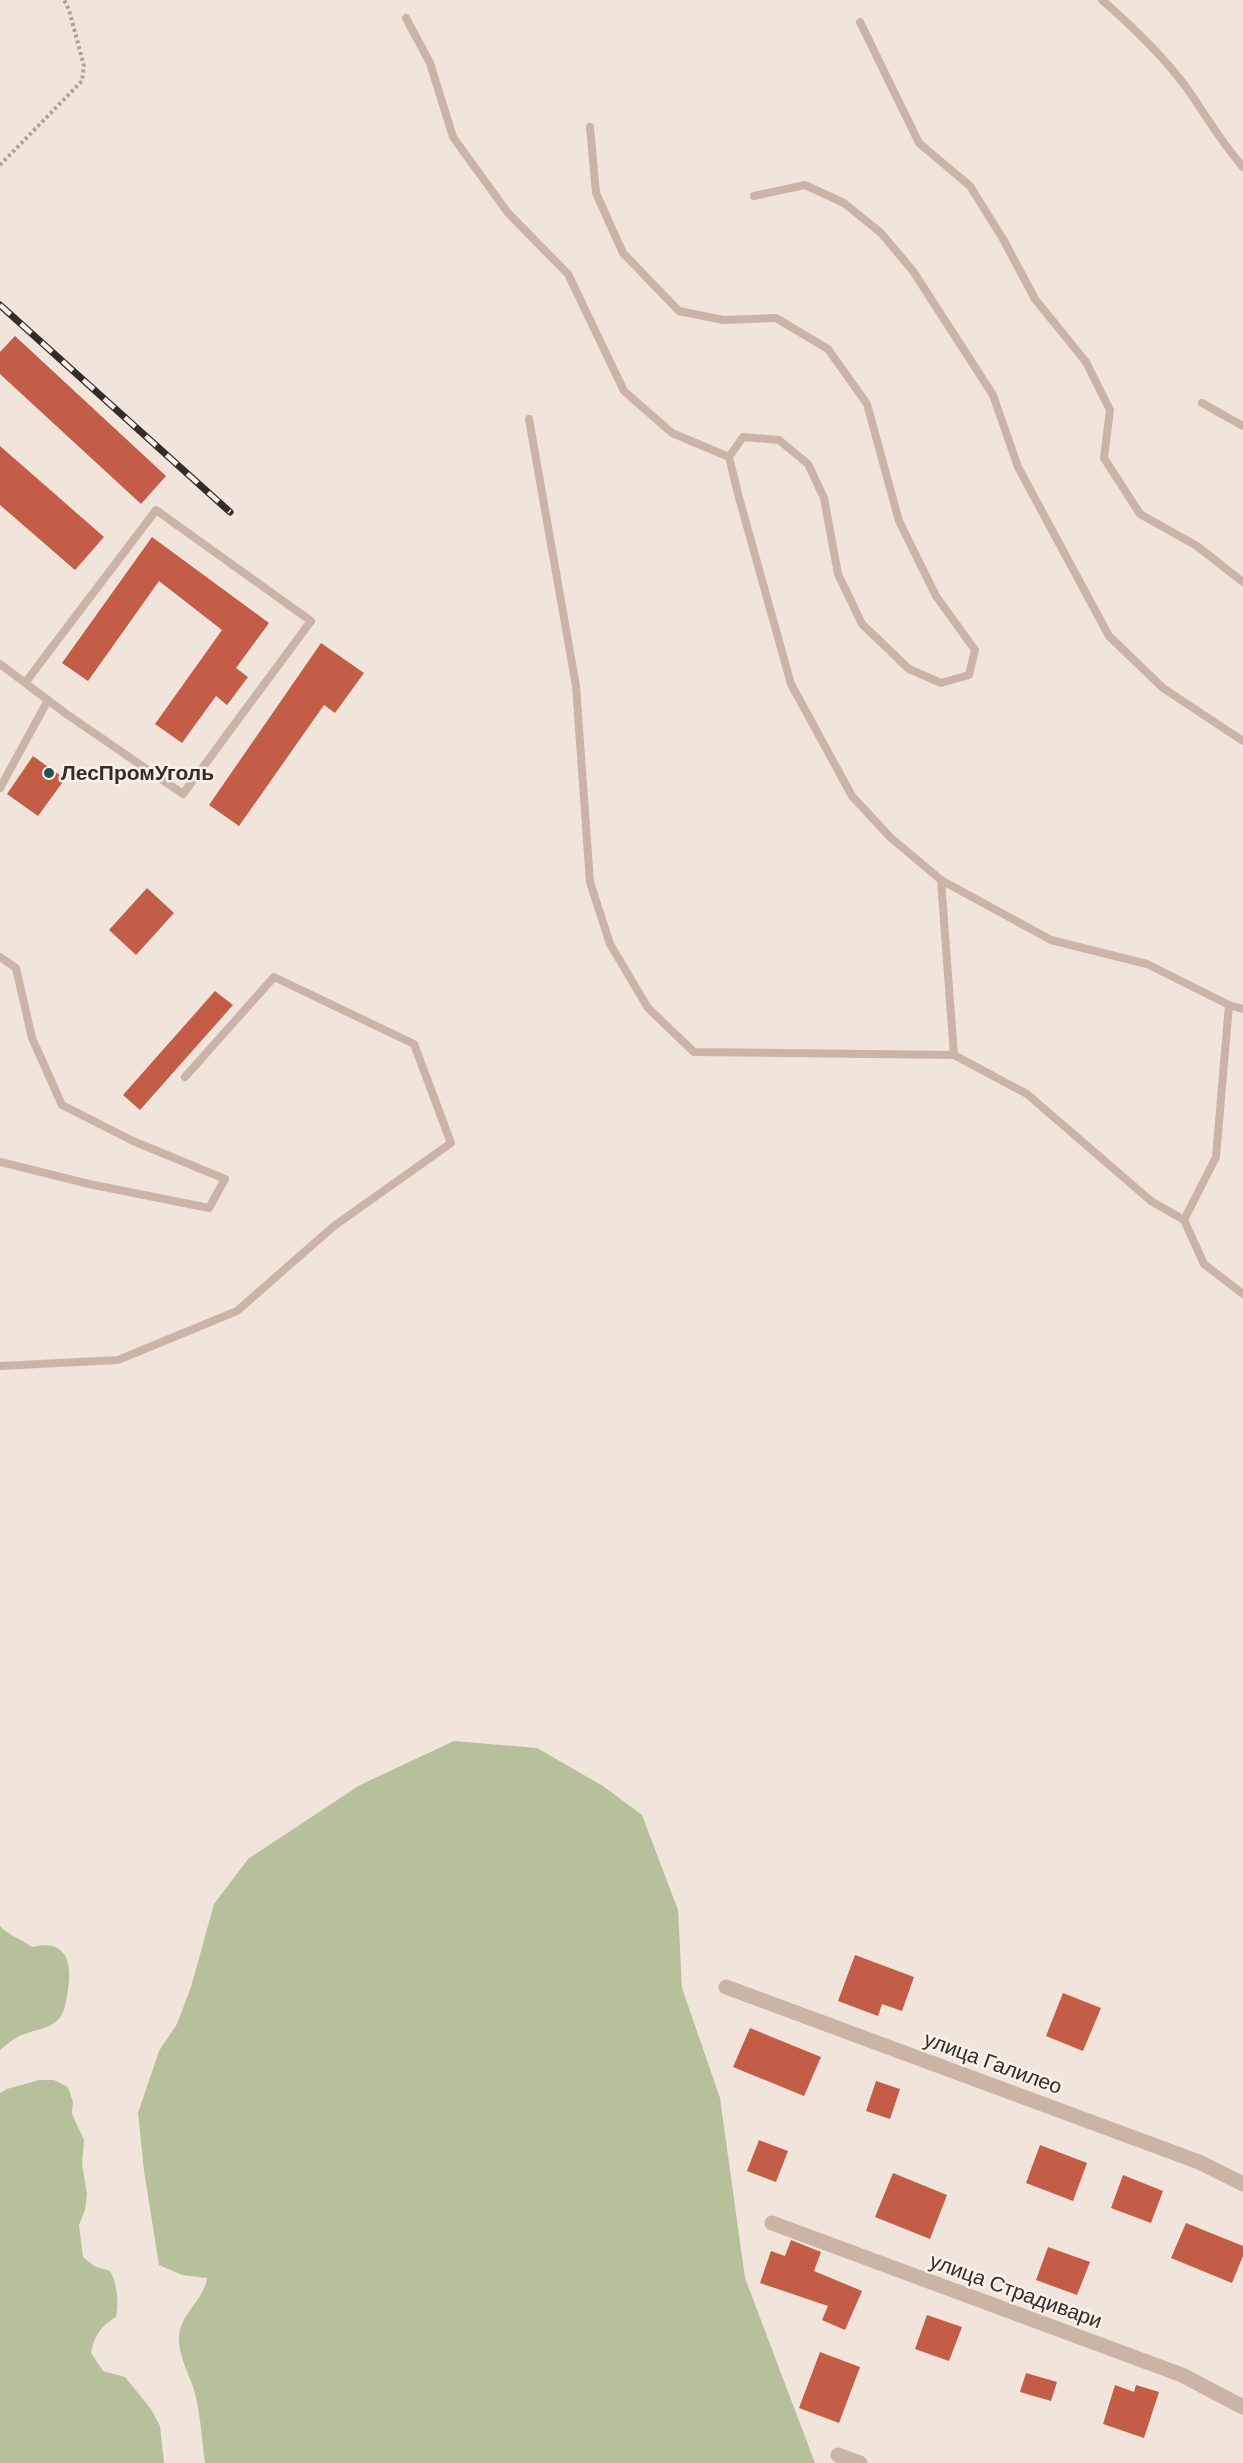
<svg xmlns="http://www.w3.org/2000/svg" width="1243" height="2463" viewBox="0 0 1243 2463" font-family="'DM Sans',sans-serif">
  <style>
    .green { fill: #b6c09b }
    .building { fill: #c35d47 }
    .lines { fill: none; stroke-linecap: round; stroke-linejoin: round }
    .path { stroke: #b59e91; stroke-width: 4; stroke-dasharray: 3 3; stroke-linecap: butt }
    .lane { stroke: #c9b4a7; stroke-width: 8 }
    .street { stroke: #c9b4a7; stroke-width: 15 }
    .rail-casing { stroke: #352b27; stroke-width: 7 }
    .rail { stroke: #f9f0e7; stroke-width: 4.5; stroke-dasharray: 14; stroke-linecap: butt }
    .poi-dot { fill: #1e5656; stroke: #f9f0e7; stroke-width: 2 }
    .labels { text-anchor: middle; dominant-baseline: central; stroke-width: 5; stroke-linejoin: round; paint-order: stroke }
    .poi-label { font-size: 21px; font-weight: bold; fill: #352b27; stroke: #f9f0e7; text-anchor: start }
    .street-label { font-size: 21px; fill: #352b27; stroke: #f9f0e7 }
  </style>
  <rect width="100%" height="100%" fill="#f1e5db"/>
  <!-- green -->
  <g class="green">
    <path d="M454 1741 537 1748 603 1786 642 1815 678 1910 682 1988 720 2098 745 2278 815 2463H205C202 2442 201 2419 196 2398 192 2377 178 2359 179 2336 181 2313 204 2300 207 2278L182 2275 159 2265 144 2171 138 2113 159 2051 177 2024 191 1987 214 1904 248 1859 360 1785Z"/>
    <path d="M0 1926C8 1935 21 1939 32 1947 69 1938 73 1966 67 1995 66 2003 64 2015 57 2021 48 2029 30 2031 19 2036 12 2040 6 2045 0 2050Z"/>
    <path d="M39 2080H54L68 2087 73 2102 72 2114 84 2140 82 2164 87 2194 85 2210 79 2225 83 2257 94 2266 110 2271C117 2283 119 2303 116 2317 100 2327 95 2335 91 2353L103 2371 125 2377 151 2409 160 2426 164 2463H0V2093L7 2089Z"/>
  </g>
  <!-- building -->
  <g class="building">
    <path d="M15 336 166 476 141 504 0 374V352Z"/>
    <path d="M0 446 104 537 75 570 0 505Z"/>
    <path d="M152 537 269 623 236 668 248 677 227 705 216 696 182 743 155 724 222 630 159 581 88 681 62 663Z"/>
    <path d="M321 643 364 673 335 713 324 705 239 826 209 805Z"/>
    <path d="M33 756 65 779 38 816 7 794Z"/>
    <path d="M147 888 174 913 136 955 109 930Z"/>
    <path d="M215 991 233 1005 140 1110 123 1095Z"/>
    <path d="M855 1955 914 1977 902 2011 882 2004 878 2016 838 2001Z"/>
    <path d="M1063 1993 1101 2008 1083 2051 1046 2036Z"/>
    <path d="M750 2028 821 2057 804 2096 733 2067Z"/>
    <path d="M876 2081 900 2089 890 2119 866 2111Z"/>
    <path d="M759 2140 788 2151 776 2182 747 2171Z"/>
    <path d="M1040 2145 1087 2163 1073 2201 1026 2183Z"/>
    <path d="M893 2173 947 2195 930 2239 875 2217Z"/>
    <path d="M1123 2175 1163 2191 1151 2223 1111 2208Z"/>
    <path d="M1186 2223 1243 2246V2256L1232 2283 1171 2258Z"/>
    <path d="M791 2240 821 2252 814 2271 862 2291 845 2330 822 2320 828 2306 760 2283 771 2251 785 2256Z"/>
    <path d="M1048 2247 1090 2262 1077 2295 1036 2280Z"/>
    <path d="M927 2315 962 2327 949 2361 915 2349Z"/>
    <path d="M820 2352 860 2367 839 2423 799 2408Z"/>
    <path d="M1026 2373 1057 2382 1051 2401 1020 2392Z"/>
    <path d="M1115 2385 1134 2392 1136 2385 1159 2392 1144 2438 1103 2424Z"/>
  </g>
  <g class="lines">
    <!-- path -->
    <path class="path" d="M0 165 82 81 84 66 69 10 64 0"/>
    <!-- lane -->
    <g class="lane">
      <path d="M1102 0C1132 26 1162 55 1186 87 1205 114 1221 142 1243 167"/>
      <path d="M406 18 430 63 453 137 508 213 568 274 624 391 672 433 729 457"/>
      <path d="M860 22 919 143 970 186 1003 239 1035 299 1086 362 1110 410 1104 458 1140 514 1197 546 1243 582"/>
      <path d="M590 127 596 193 623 253 679 311 723 320 776 318 828 349 867 404 899 521 936 596 975 650 969 675 941 683 909 669 862 624 838 574 824 498 808 464 779 440 743 437 729 457 738 494 791 684 852 796 890 837 941 880 1051 940 1147 964 1229 1005 1243 1009"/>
      <path d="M754 196 805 185 844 203 881 233 913 271 993 395 1018 467 1109 636 1163 688 1243 741"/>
      <path d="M1202 403 1243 426"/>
      <path d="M529 419 576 686 590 882 610 944 648 1008 694 1052 954 1055 1027 1094 1151 1201 1184 1220 1204 1264 1243 1294"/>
      <path d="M0 664 65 713 183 794 311 621 156 510 25 683"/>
      <path d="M0 788 48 700"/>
      <path d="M941 880 954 1055"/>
      <path d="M0 957 16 968 32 1038 62 1105 133 1141 225 1179 209 1208 89 1184 0 1162"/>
      <path d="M1184 1220 1216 1157 1229 1005"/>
      <path d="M0 1366 118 1360 237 1311 334 1226 451 1143 414 1044 274 977 185 1077"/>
    </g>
    <!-- street -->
    <g class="street">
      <path d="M726 1987 1199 2162 1243 2184"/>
      <path d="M772 2223 1182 2375 1243 2407"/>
      <path d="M838 2455 860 2463"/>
    </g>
    <defs>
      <path id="rail" d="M0 305 230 512"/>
    </defs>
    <!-- rail casing -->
    <use href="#rail" class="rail-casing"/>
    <!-- rail -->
    <use href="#rail" class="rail"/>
  </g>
  <!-- markers -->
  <circle class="poi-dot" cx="49" cy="773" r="6"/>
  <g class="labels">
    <!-- poi labels -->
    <g class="poi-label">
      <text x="61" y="773">ЛесПромУголь</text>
    </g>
    <!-- street labels -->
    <g class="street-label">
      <text transform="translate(993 2063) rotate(20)">улица Галилео</text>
      <text transform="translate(1016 2291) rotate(20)">улица Страдивари</text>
    </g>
  </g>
</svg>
